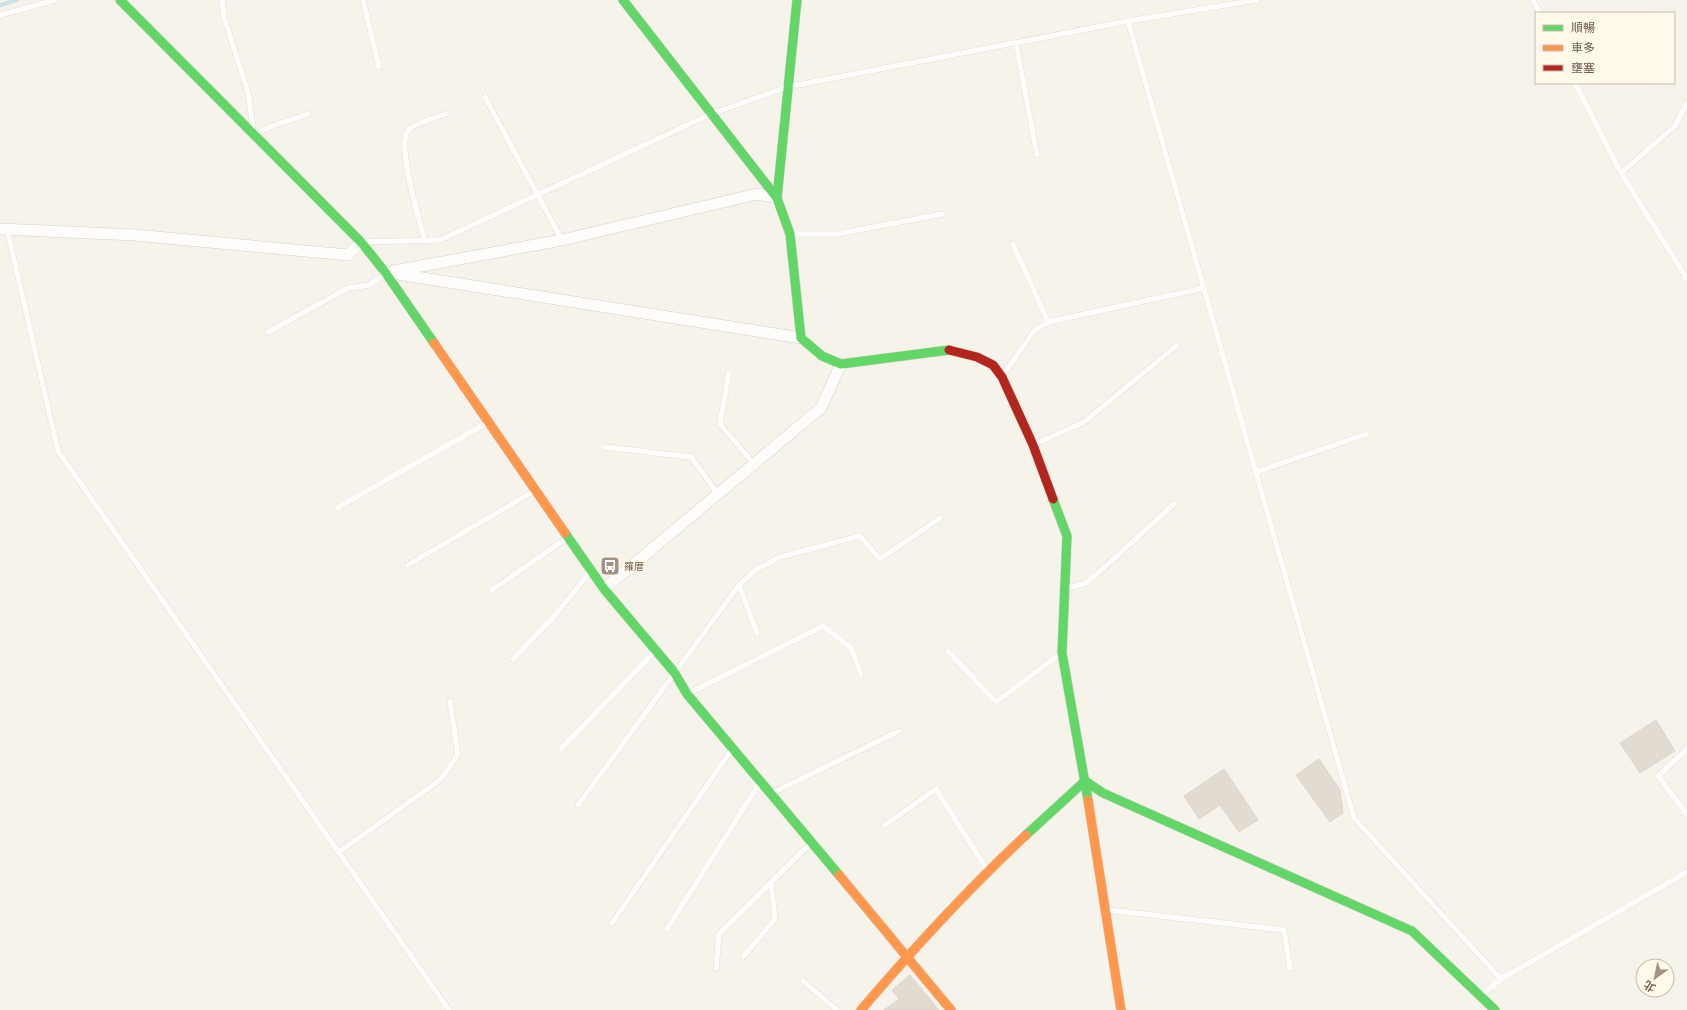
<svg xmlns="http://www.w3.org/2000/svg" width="1687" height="1010" viewBox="0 0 1687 1010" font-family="'Titillium Web','Noto Sans TC',sans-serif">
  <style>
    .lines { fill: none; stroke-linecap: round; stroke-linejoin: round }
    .stream { stroke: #cce2e6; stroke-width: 4 }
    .building { fill: #e2dbd2; stroke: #dfd6cc }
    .lane-casing { stroke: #d5d0c9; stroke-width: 6 }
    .street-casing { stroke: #d5d0c9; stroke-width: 12 }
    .fast-casing { stroke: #d6d0c8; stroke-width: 10 }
    .slow-casing { stroke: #d6d0c8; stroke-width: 10 }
    .jam-casing { stroke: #d6d0c8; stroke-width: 10 }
    .lane { stroke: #fefdfc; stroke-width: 5.5 }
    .street { stroke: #fefdfc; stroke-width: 11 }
    .fast { stroke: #63d668; stroke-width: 9 }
    .slow { stroke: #ff974d; stroke-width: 9 }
    .jam { stroke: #b3261e; stroke-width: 9 }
    .labels { text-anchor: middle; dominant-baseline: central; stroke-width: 3; stroke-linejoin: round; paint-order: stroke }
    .poi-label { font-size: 10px; fill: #735d4b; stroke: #fef9eb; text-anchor: start }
  </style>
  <rect width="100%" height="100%" fill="#f6f3ea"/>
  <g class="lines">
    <!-- stream -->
    <path class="stream" d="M0 5 17 0"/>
  </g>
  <!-- building -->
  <g class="building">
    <path d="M1656 720 1675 751 1640 773 1620 743Z"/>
    <path d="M1319 759 1340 790 1343 813 1330 822 1296 775Z"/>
    <path d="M1224 769 1258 820 1239 832 1220 805 1199 819 1184 796Z"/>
    <path d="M910 975 939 1010H884L899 999 892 990Z"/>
  </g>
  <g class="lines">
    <defs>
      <g id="lane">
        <path d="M222 0 224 17 248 92 253 127"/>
        <path d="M363 0 379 67"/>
        <path d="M1533 0 1540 13"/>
        <path d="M0 15 55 0"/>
        <path d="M1128 21 1354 818 1501 979 1481 995"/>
        <path d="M1016 43 1037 155"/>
        <path d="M1575 83 1621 173 1687 279"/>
        <path d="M485 97 562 240"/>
        <path d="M256 134 269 127 308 114"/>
        <path d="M1621 173 1675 126 1687 103"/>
        <path d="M7 229 58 451 449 1010"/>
        <path d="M790 234H837L942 214"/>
        <path d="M425 241C420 222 395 142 409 129 416 123 437 117 446 114"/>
        <path d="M364 242 440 240 711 114 787 87 1128 21 1257 0"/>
        <path d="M1013 244 1048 322"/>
        <path d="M268 332 348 288 370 285 384 274"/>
        <path d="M729 373 720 424 754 464"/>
        <path d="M1003 375 1034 331 1048 322 1204 288"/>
        <path d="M1035 444 1084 422 1176 346"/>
        <path d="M605 447 691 457 718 494"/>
        <path d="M1256 472 1367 434"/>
        <path d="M337 508 487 423"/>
        <path d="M408 565 534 491"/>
        <path d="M739 585 757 633"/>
        <path d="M1067 588 1086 583 1097 574 1174 504"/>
        <path d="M492 590 567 538"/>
        <path d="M948 651 996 702 1060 654"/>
        <path d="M513 659 557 613 590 572"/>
        <path d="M689 693 823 626 851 648 861 674"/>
        <path d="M561 749 654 652"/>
        <path d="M1687 749 1658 776 1687 814"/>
        <path d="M772 793 899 731"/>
        <path d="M578 805 739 585 757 569 780 557 860 536 880 559 940 518"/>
        <path d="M885 825 936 789 987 870"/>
        <path d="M339 852 440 780 458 755 450 701"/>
        <path d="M1108 910 1284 930 1290 968"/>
        <path d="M612 923 732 749"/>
        <path d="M667 929 759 784"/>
        <path d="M743 957 775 919 771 883"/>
        <path d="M716 968 719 934 811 843"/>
        <path d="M1501 979 1687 872"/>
        <path d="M803 981 837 1010"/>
      </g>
      <g id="street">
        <path d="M0 229 135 235 348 255 361 242"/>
        <path d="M394 271 562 240 757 194 777 198"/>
        <path d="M385 272 801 338"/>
        <path d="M604 589 821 408 841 364"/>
      </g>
      <g id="fast">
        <path d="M120 0 361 242 385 272 434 343"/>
        <path d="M623 0 777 198 790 234 801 338 822 356 841 364 949 350"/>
        <path d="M777 198 797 0"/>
        <path d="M1053 499 1067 536 1062 653 1088 800"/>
        <path d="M565 533 604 589 674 672 687 694 839 875"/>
        <path d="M1085 781 1103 793 1412 931 1495 1010"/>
        <path d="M1026 835 1085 781"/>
      </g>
      <g id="slow">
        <path d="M434 343 565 533"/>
        <path d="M1088 800 1121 1010"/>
        <path d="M839 875 951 1010"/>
        <path d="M861 1010C913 949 967 890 1026 835"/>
      </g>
      <path id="jam" d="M949 350 977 357 993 365 1002 377 1033 445 1053 499"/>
    </defs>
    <!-- lane casing -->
    <use href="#lane" class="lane-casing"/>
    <!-- street casing -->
    <use href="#street" class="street-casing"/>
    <!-- fast casing -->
    <use href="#fast" class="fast-casing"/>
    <!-- slow casing -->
    <use href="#slow" class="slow-casing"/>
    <!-- jam casing -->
    <use href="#jam" class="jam-casing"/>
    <!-- lane -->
    <use href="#lane" class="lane"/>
    <!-- street -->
    <use href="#street" class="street"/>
    <!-- fast -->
    <use href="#fast" class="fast"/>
    <!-- slow -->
    <use href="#slow" class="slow"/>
    <!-- jam -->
    <use href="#jam" class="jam"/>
  </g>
  <!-- icons -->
  <defs>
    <symbol id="bus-square" viewBox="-11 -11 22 22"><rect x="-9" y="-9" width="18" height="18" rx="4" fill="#a19283" stroke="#fef9eb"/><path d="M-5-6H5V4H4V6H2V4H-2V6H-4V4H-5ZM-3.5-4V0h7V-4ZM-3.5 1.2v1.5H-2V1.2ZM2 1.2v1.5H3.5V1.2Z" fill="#fff"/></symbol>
  </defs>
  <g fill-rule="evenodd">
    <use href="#bus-square" x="599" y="555" width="22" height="22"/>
  </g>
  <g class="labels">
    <!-- poi labels -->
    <g class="poi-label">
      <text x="624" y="566">羅厝</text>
    </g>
  </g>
  <!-- legend -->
  <rect x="1535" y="12" width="140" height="72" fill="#fef9eb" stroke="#c6bbab"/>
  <rect x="1543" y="25" width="20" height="6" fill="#63d668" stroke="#c6bbab"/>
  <text x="1571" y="32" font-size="12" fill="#735d4b">順暢</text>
  <rect x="1543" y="45" width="20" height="6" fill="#ff974d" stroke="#c6bbab"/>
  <text x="1571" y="52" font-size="12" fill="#735d4b">車多</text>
  <rect x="1543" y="65" width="20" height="6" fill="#b3261e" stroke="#c6bbab"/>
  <text x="1571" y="72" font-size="12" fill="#735d4b">壅塞</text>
  <!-- north arrow -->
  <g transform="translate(1655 978) rotate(213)"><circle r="19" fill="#fef9eb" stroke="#c6bbab"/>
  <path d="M0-3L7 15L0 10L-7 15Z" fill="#a19283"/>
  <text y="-6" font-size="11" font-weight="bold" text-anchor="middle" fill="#735d4b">北</text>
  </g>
</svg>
